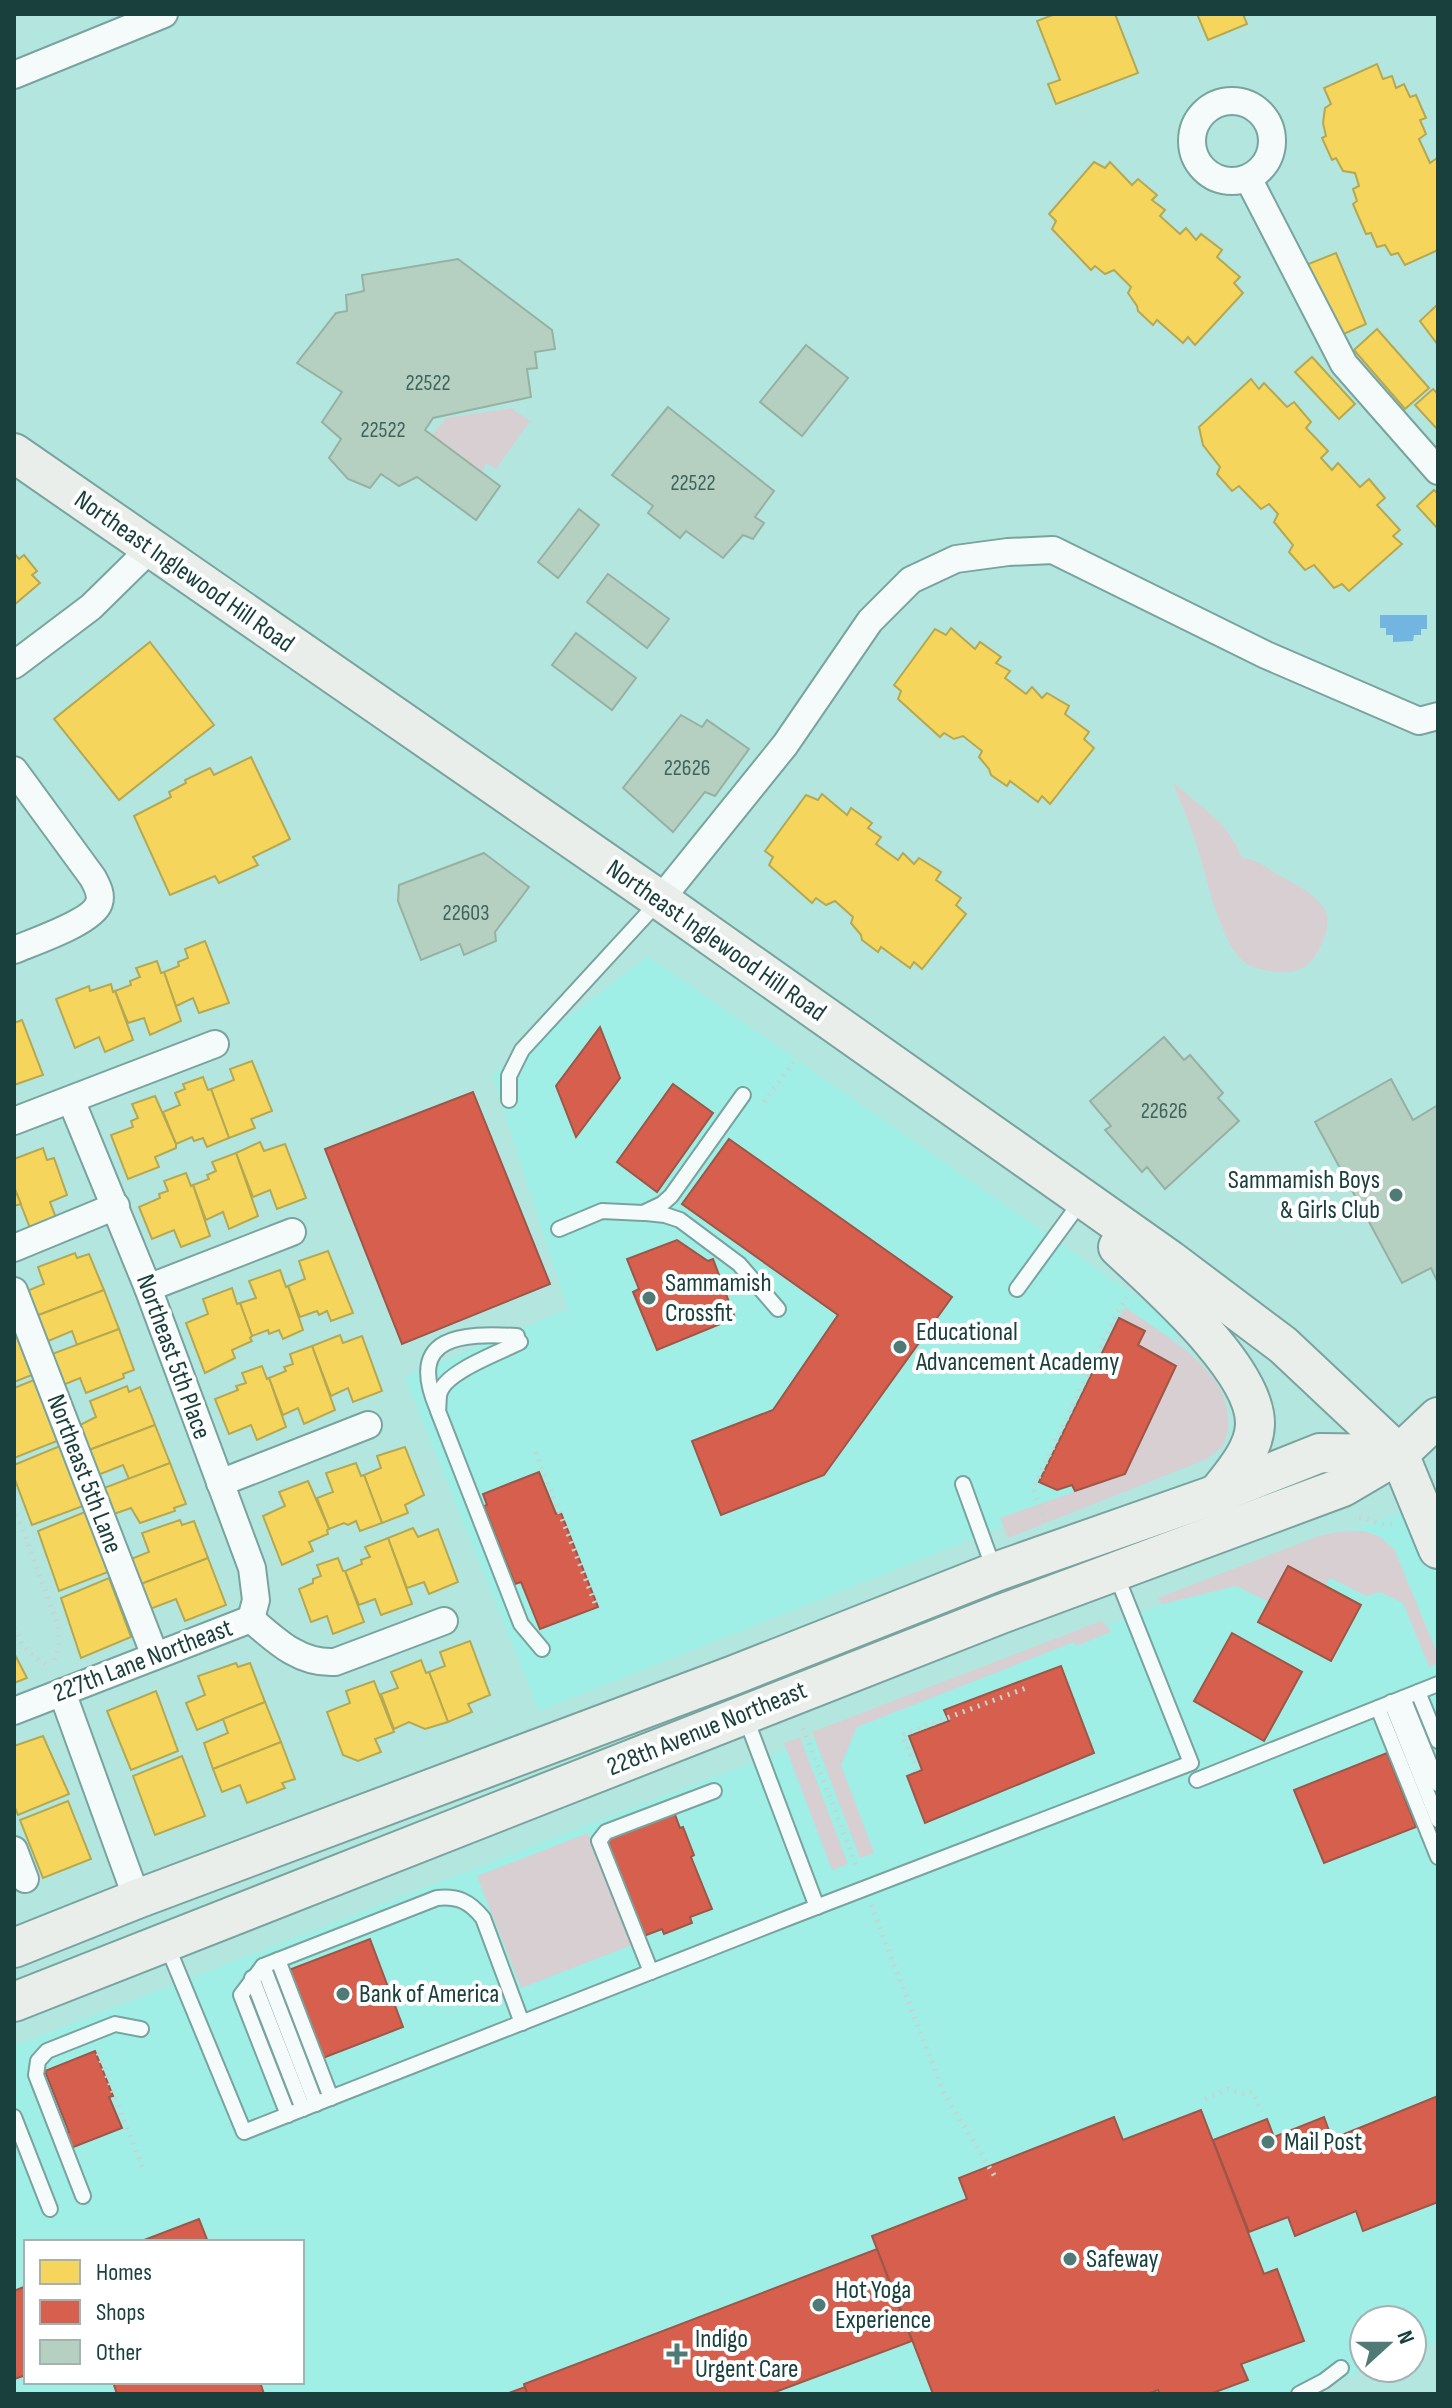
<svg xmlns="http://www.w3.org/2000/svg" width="1452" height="2408" viewBox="0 0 1452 2408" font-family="'Sofia Sans Condensed',sans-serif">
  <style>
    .built { fill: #9fefe6; fill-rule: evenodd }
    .green { fill: #d7cfd2 }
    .water { fill: #72b5e0 }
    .homes { fill: #f6d55c; stroke: #b4a852; stroke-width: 2 }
    .shops { fill: #d6604d; stroke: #9d5648; stroke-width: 2 }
    .building { fill: #b5d0c1; stroke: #96b1a2; stroke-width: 2 }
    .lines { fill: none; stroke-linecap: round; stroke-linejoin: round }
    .lane-casing { stroke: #79a39e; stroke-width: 18 }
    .street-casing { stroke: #79a39e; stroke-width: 30 }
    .secondary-casing { stroke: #79a39e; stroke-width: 42 }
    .path { stroke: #c6d5d3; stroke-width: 5; stroke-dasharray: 2 6; stroke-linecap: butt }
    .lane { stroke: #f4fbfa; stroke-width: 14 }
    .street { stroke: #f4fbfa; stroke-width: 26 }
    .secondary { stroke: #eaeeeb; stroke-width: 38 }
    .poi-dot { fill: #4f7a75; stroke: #fff; stroke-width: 3 }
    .labels { text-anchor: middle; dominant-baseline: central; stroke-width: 8; stroke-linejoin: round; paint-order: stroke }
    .number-label { font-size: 22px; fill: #40645d }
    .street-label { font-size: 26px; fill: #19403c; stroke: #fff }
    .poi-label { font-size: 26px; fill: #19403c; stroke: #fff; text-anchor: start }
  </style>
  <rect width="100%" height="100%" fill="#b4e6e0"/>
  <!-- built -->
  <g class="built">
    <path d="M648 956 1173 1322 1189 1453 539 1711 405 1377 568 1309 492 1075Z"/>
    <path d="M1438 1498V2342L1412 2352V2320H1364V2368H1371L1304 2394H14V2046ZM26 2242H302V2382H26Z"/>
  </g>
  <!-- green -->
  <g class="green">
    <path d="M511 408 530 421 496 469 487 463 482 471 432 435 446 418Z"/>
    <path d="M1173 782C1201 809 1226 818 1242 858 1258 858 1267 869 1280 876 1294 883 1315 894 1324 908 1329 917 1328 929 1324 938 1314 967 1298 976 1269 971 1261 969 1252 968 1246 963 1218 943 1205 866 1193 834 1187 816 1179 800 1173 782Z"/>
    <path d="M1125 1307C1163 1335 1231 1370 1228 1423 1228 1431 1226 1441 1221 1447 1218 1451 1211 1455 1207 1459L1008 1538 1000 1518 1125 1474 1176 1366 1138 1345 1145 1331 1119 1318Z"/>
    <path d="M1363 1531 1379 1536 1394 1549 1438 1655V1663L1429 1667 1403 1603 1380 1592 1366 1596 1330 1578 1325 1585 1289 1566 1269 1602 1236 1586 1162 1604 1158 1598 1319 1536 1338 1532Z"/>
    <path d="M1101 1621 1109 1628 1111 1632 1076 1646 1074 1642 857 1727 841 1765 874 1853 860 1858 812 1732Z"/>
    <path d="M800 1737 848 1864 832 1870 784 1743Z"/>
    <path d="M588 1833 632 1945 521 1988 477 1876Z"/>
  </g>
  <!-- water -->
  <path class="water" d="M1380 615H1427V629H1421V635H1414L1413 641 1393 642V635H1386V628H1380Z"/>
  <!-- homes -->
  <g class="homes">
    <path d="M1055 14H1115L1138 73 1056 104 1048 84 1060 80 1037 21Z"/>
    <path d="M1197 14H1243L1247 24 1208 40Z"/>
    <path d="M1377 64 1383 79 1392 76 1396 88 1404 84 1410 97 1416 95 1426 118 1420 120 1426 134 1419 139 1430 163 1437 158 1438 161V250L1405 265 1398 253 1391 255 1385 245 1377 247 1371 233 1366 234 1353 204 1357 201 1353 189 1359 186 1355 173 1343 171 1336 158 1332 160 1322 138 1326 136 1323 123 1325 108 1331 104 1324 88Z"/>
    <path d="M1094 162 1105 168 1110 162 1132 185 1138 179 1157 195 1152 200 1165 210 1160 216 1180 234 1186 228 1196 240 1201 234 1222 250 1217 257 1240 277 1234 283 1243 293 1195 345 1188 337 1183 343 1157 320 1153 325 1138 311 1137 306 1128 293 1131 287 1114 270 1105 274 1095 266 1091 270 1052 229 1056 221 1049 214Z"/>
    <path d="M1336 253 1366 324 1337 337 1306 265Z"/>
    <path d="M1438 304V345L1420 321Z"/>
    <path d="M1377 329 1429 388 1405 409 1354 350Z"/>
    <path d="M1312 357 1355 404 1339 419 1295 372Z"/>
    <path d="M1251 379 1259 389 1264 383 1287 407 1294 402 1311 422 1306 428 1328 451 1321 458 1332 470 1338 463 1360 487 1369 479 1385 498 1377 505 1400 530 1393 536 1402 544 1349 591 1342 584 1334 588 1314 565 1305 570 1289 552 1293 545 1274 522 1278 514 1269 504 1261 509 1239 486 1232 491 1217 474 1220 467 1203 445 1199 427Z"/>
    <path d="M1433 389 1438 394V430L1415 405Z"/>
    <path d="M1434 490 1438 494V529L1417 506Z"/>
    <path d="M14 553 19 559 24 555 37 571 32 575 40 583 14 605Z"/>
    <path d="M951 628 975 649 980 642 1001 657 996 663 1010 671 1005 678 1026 694 1032 687 1042 698 1047 693 1069 706 1065 714 1089 732 1084 739 1094 748 1050 804 1042 796 1038 802 1010 781 1007 786 991 775 989 769 979 757 982 751 963 736 954 739 944 733 940 737 898 699 901 691 894 685 935 629 946 635Z"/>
    <path d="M150 642 214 725 119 800 54 719Z"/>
    <path d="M251 757 290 839 253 857 258 865 219 883 215 876 170 895 134 816 171 797 169 792 186 783 185 780 210 768 214 775Z"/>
    <path d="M822 794 847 815 851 808 872 823 868 828 881 837 876 844 898 860 903 853 914 864 919 858 941 872 936 880 961 898 956 905 966 914 922 969 914 962 910 968 881 947 878 952 862 940 861 935 851 923 853 917 835 901 826 905 816 898 812 903 769 865 773 857 765 851 806 795 818 800Z"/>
    <path d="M205 941 229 1003 199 1013 193 998 176 1006 164 972 179 966 178 962 188 958 185 949Z"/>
    <path d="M157 961 161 973 164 972 181 1021 150 1035 144 1018 128 1023 115 991 131 985 130 981 140 977 136 968Z"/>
    <path d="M111 984 113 992 115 991 133 1040 105 1052 99 1037 75 1048 56 999 89 986 90 991Z"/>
    <path d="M22 1020 43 1075 14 1085V1023Z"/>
    <path d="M252 1061 272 1111 251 1119 255 1128 229 1138 211 1089 234 1080 230 1069Z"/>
    <path d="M203 1077 208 1090 211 1089 229 1138 207 1147 203 1138 194 1141 192 1137 176 1144 163 1112 180 1105 175 1093 185 1089 183 1084Z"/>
    <path d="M155 1096 176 1144V1148L155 1157 159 1167 128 1179 111 1135 133 1127 131 1121 138 1118 132 1104Z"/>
    <path d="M260 1142 264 1151 285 1144 306 1198 277 1209 270 1190 253 1197 236 1153Z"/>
    <path d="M43 1148 47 1160 54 1158 67 1195 50 1202 56 1218 30 1228 14 1187V1159Z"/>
    <path d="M236 1153 258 1216 229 1229 223 1212 206 1220 193 1185 209 1179 207 1175 216 1171 212 1162Z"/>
    <path d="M186 1173 191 1186 193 1185 210 1236 181 1247 174 1230 152 1239 139 1207 160 1198 159 1194 168 1191 164 1181Z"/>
    <path d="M14 1187 21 1204 14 1206Z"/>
    <path d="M328 1251 353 1313 331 1321 327 1311 319 1315 317 1311 300 1317 288 1286 305 1279 299 1261Z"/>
    <path d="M75 1253 77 1258 89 1254 104 1290 36 1316 27 1291 44 1284 38 1267Z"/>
    <path d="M280 1270 286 1287 288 1286 303 1330 283 1339 279 1330 269 1334 268 1330 252 1336 240 1303 256 1298 249 1281Z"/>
    <path d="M232 1288 237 1304 240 1303 252 1336 250 1338 252 1341 232 1350 235 1358 205 1373 186 1323 208 1314 203 1299Z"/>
    <path d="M104 1290 119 1329 77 1345 72 1331 46 1342 36 1316Z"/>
    <path d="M119 1329 134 1370 123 1374 124 1378 86 1393 80 1378 63 1385 52 1354Z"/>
    <path d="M14 1330 32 1375 14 1382Z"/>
    <path d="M340 1335 343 1343 362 1336 382 1391 353 1402 348 1388 331 1396 312 1346Z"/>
    <path d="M312 1346 335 1410 304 1424 298 1408 283 1415 269 1378 286 1371 284 1367 293 1364 290 1354Z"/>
    <path d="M262 1366 267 1379 269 1378 286 1427 257 1440 251 1425 229 1434 215 1399 238 1390 236 1386 246 1383 242 1373Z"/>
    <path d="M34 1380 57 1441 14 1458V1388Z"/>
    <path d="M127 1386 129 1392 140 1387 155 1425 89 1450 80 1425 96 1417 90 1401Z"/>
    <path d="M155 1425 170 1463 129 1479 123 1465 98 1475 89 1450Z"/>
    <path d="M60 1446 83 1506 32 1525 14 1477V1465Z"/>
    <path d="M405 1447 424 1495 405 1505 408 1513 382 1523 364 1475 381 1468 377 1456Z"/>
    <path d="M170 1463 186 1504 174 1508 175 1511 140 1523 131 1508 114 1514 104 1488Z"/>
    <path d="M356 1463 361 1476 364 1475 382 1523 360 1531 356 1521 348 1525 344 1523 329 1529 317 1498 333 1492 326 1473Z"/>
    <path d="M308 1481 329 1529 327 1530 328 1534 309 1542 313 1551 282 1565 263 1516 285 1506 279 1492Z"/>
    <path d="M85 1512 108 1572 59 1591 38 1531Z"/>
    <path d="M180 1520 182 1525 194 1521 208 1558 141 1584 131 1559 149 1552 142 1533Z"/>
    <path d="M413 1528 418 1537 438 1529 458 1582 429 1594 424 1582 407 1588 388 1538Z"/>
    <path d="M388 1538 412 1604 381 1615 375 1599 359 1605 345 1571 362 1564 361 1560 370 1557 365 1547Z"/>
    <path d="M208 1558 226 1605 185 1621 176 1599 150 1609 141 1584Z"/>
    <path d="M338 1558 343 1571H345L364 1622 333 1634 327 1616 311 1622 299 1589 313 1583V1579L321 1576 317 1565Z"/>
    <path d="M109 1578 131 1637 81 1658 61 1598Z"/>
    <path d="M470 1641 490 1695 468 1704 472 1712 448 1722 429 1672 445 1666 440 1652Z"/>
    <path d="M14 1653 27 1678 14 1683Z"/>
    <path d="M421 1660 426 1673 429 1672 448 1722 425 1729 409 1722 394 1729 381 1694 398 1688 391 1672Z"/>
    <path d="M236 1663 238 1667 250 1663 265 1702 197 1730 186 1703 205 1695 198 1676Z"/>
    <path d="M374 1681 394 1732 375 1739 381 1752 358 1761 343 1755 327 1712 350 1703 346 1691Z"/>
    <path d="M156 1691 178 1751 131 1770 107 1711Z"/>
    <path d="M265 1702 281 1742 213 1769 204 1743 228 1733 223 1719Z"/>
    <path d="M43 1736 69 1794 18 1815 14 1805V1746Z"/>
    <path d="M281 1742 295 1779 282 1783 285 1788 247 1803 240 1785 222 1792 213 1769Z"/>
    <path d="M182 1756 205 1816 155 1835 133 1776Z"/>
    <path d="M68 1801 91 1859 43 1878 20 1820Z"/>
  </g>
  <!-- shops -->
  <g class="shops">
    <path d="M600 1027 620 1078 576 1137 556 1086Z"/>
    <path d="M673 1084 713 1113 657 1192 617 1162Z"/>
    <path d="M473 1092 550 1284 402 1344 325 1149Z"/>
    <path d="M729 1139 952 1297 824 1475 721 1515 692 1441 773 1410 838 1315 682 1204Z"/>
    <path d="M677 1240 708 1261 713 1259 735 1318 657 1350 633 1292 639 1289 627 1259Z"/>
    <path d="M1119 1318 1145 1331 1138 1345 1176 1366 1125 1474 1075 1491 1072 1485 1057 1490 1039 1482Z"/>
    <path d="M539 1472 556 1514 561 1513 598 1607 540 1629 521 1582 515 1584 484 1506 487 1505 483 1494Z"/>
    <path d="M1288 1566 1361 1605 1331 1661 1258 1622Z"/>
    <path d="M1232 1633 1302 1672 1264 1741 1194 1701Z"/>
    <path d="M1061 1666 1094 1753 925 1823 907 1776 922 1770 909 1736 949 1721 944 1710Z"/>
    <path d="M1387 1753 1416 1827 1324 1863 1294 1790Z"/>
    <path d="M674 1812 680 1828 683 1827 694 1855 691 1857 712 1909 690 1917 692 1923 664 1934 662 1929 644 1936 627 1893 623 1894 606 1839Z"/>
    <path d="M370 1939 403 2027 279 2075 262 2032 304 2016 286 1971Z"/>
    <path d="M95 2051 113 2096 109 2097 122 2128 71 2148 65 2133 69 2132 45 2071Z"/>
    <path d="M1438 2096V2202L1363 2231 1356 2211 1295 2236 1288 2217 1249 2232 1213 2140 1267 2119 1274 2137 1324 2117 1332 2139Z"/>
    <path d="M1201 2110 1264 2274 1277 2269 1304 2341 1241 2364 1248 2380 1210 2394H1160L1158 2390 1148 2394H933L872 2236 967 2199 959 2178 1114 2117 1123 2140Z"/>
    <path d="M199 2219 208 2242H139Z"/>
    <path d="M877 2249 912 2341 770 2394H527L524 2384Z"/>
    <path d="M26 2286V2375L14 2379V2291Z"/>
    <path d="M113 2382H260L264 2394H117Z"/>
    <path d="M525 2387 527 2394H506Z"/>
  </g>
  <!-- building -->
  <g class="building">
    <path d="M458 259 552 330 555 349 535 352 537 368 527 369 531 397 433 418 425 430 500 486 476 520 417 477 399 486 381 474 370 488 348 479 329 458 341 439 322 422 342 392 297 363 336 313 347 311 346 295 364 291 362 275Z"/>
    <path d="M806 345 848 378 802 436 760 402Z"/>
    <path d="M668 407 774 491 755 517 764 523 753 539 743 535 723 558 686 531 680 538 648 513 653 506 612 475Z"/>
    <path d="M579 509 599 525 558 578 538 562Z"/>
    <path d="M608 574 669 619 647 648 587 602Z"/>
    <path d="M576 633 636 678 612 710 552 665Z"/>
    <path d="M681 715 702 727 707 720 749 749 715 796 705 792 673 832 623 788Z"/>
    <path d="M484 853 529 887 495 932 496 941 464 955 460 944 421 960 398 901 399 885Z"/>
    <path d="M1164 1037 1184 1060 1190 1055 1223 1093 1218 1098 1239 1121 1165 1189 1147 1167 1142 1172 1105 1130 1111 1126 1090 1101Z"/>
    <path d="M1391 1079 1413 1120 1438 1105V1283L1431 1268 1402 1283 1315 1122Z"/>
  </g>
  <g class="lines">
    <defs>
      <g id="lane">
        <path d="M509 1100V1076L522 1050 659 901"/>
        <path d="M646 1213 665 1215 680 1220 739 1264 778 1309"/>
        <path d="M559 1229 602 1211 643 1213 662 1204 671 1196 743 1095"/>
        <path d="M1017 1289 1082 1200"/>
        <path d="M520 1342C501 1352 447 1371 440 1392 438 1397 439 1405 438 1411L521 1624 542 1649"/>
        <path d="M437 1408C406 1335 462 1333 517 1336"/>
        <path d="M963 1484 995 1572"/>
        <path d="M1418 1692 1438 1741"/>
        <path d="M1403 1698 1438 1784"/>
        <path d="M1391 1702 1438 1820"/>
        <path d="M1378 1708 1438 1857"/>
        <path d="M745 1716 817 1907"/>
        <path d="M1197 1780 1438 1684"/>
        <path d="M166 1943 244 2132 793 1916 1191 1763 1115 1572"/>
        <path d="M278 1960 331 2098"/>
        <path d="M263 1966 316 2104"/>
        <path d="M651 1972 599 1841 606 1832 714 1791"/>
        <path d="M252 1978 303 2109"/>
        <path d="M288 2115 241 1995 263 1966 437 1898C458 1896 469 1901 483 1918L522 2023"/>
        <path d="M14 2117 50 2209"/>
        <path d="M83 2196 36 2075 38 2061 47 2051 115 2024 141 2029"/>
        <path d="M1299 2394 1324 2381 1341 2368"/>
      </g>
      <g id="street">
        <path d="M14 75 164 14"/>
        <circle cx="1232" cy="141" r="40"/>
        <path d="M1248 178 1344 364 1438 471"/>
        <path d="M14 665 91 607 150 549"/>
        <path d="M14 770 93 878C97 886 102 894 99 903 93 922 33 942 14 950"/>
        <path d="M660 900 785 745 870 621 911 580 956 559 1008 552 1053 550 1266 655 1419 721 1438 716"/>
        <path d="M71 1100 148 1288 252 1568 256 1600 251 1619"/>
        <path d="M14 1121 215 1044"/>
        <path d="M14 1248 116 1206"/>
        <path d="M148 1288 292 1232"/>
        <path d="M14 1291 155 1656"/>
        <path d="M220 1483 368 1425"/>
        <path d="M62 1692 137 1899"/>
        <path d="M14 1711 251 1619C276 1641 300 1664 335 1662L444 1621"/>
        <path d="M14 1850 25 1879"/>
      </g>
      <g id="secondary">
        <path d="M14 453 660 900 1170 1260 1283 1345 1399 1454 1438 1549"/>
        <path d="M1118 1247C1157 1284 1257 1370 1255 1425 1254 1451 1232 1475 1217 1494"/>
        <path d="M14 1948 137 1899 734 1675 995 1572 1217 1494 1320 1453 1400 1454"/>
        <path d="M14 2002 1001 1614 1343 1487 1399 1454 1438 1417"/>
      </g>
    </defs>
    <!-- lane casing -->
    <use href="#lane" class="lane-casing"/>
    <!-- street casing -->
    <use href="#street" class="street-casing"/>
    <!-- secondary casing -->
    <use href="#secondary" class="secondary-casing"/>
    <!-- path -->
    <g class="path">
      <path d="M764 1102 797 1058"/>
      <path d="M536 1452 595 1603"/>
      <path d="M14 1507 58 1624 59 1646 53 1665"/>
      <path d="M1359 1518C1374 1517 1378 1528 1395 1523"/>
      <path d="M1046 1522 1033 1489 1116 1315 1127 1297"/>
      <path d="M14 1627C22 1646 30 1657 49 1666"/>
      <path d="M803 1728 858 1870"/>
      <path d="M917 1771 902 1735 1026 1688"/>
      <path d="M871 1905 943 2091 997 2180"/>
      <path d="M98 2053 144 2172"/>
      <path d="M1205 2099 1228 2089 1244 2094 1253 2092 1261 2112"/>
    </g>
    <!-- lane -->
    <use href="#lane" class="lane"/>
    <!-- street -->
    <use href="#street" class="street"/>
    <!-- secondary -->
    <use href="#secondary" class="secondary"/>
  </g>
  <!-- markers -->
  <g class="poi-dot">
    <circle cx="1396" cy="1195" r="8"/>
    <circle cx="649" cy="1298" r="8"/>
    <circle cx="900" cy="1347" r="8"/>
    <circle cx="343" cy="1994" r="8"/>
    <circle cx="1268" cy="2142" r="8"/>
    <circle cx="1070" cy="2259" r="8"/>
    <circle cx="819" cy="2305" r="8"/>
    <path d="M673 2342h8v8h8v8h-8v8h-8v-8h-8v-8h8z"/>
  </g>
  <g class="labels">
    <!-- number labels -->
    <g class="number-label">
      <text x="428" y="383">22522</text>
      <text x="383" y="430">22522</text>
      <text x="693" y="483">22522</text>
      <text x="687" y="768">22626</text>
      <text x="466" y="913">22603</text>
      <text x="1164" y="1111">22626</text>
    </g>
    <!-- street labels -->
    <g class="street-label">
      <text transform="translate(184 572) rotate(35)">Northeast Inglewood Hill Road</text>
      <text transform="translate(716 941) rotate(35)">Northeast Inglewood Hill Road</text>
      <text transform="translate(173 1357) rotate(70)">Northeast 5th Place</text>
      <text transform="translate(84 1474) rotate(69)">Northeast 5th Lane</text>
      <text transform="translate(143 1661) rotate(-21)">227th Lane Northeast</text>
      <text transform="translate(707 1729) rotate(-22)">228th Avenue Northeast</text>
    </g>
    <!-- poi labels -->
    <g class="poi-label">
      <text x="1380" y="1180" text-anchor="end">Sammamish Boys<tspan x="1380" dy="30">&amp; Girls Club</tspan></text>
      <text x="665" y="1283">Sammamish<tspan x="665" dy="30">Crossfit</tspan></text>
      <text x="916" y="1332">Educational<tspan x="916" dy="30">Advancement Academy</tspan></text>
      <text x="359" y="1994">Bank of America</text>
      <text x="1284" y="2142">Mail Post</text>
      <text x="1086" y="2259">Safeway</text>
      <text x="835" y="2290">Hot Yoga<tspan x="835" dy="30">Experience</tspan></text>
      <text x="695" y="2339">Indigo<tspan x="695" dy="30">Urgent Care</tspan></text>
    </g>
  </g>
  <!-- border -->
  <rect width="1452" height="2408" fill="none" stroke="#19403c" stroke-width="32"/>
  <!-- legend -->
  <rect x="24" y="2240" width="280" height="144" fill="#ffffff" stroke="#a3b3b1" stroke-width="2"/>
  <rect x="40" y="2260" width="40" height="24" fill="#f6d55c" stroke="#a3b3b1" stroke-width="2"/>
  <text x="96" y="2280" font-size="24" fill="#19403c">Homes</text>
  <rect x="40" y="2300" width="40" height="24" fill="#d6604d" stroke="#a3b3b1" stroke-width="2"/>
  <text x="96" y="2320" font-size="24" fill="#19403c">Shops</text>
  <rect x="40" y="2340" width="40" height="24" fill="#b5d0c1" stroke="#a3b3b1" stroke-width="2"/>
  <text x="96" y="2360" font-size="24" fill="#19403c">Other</text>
  <!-- north arrow -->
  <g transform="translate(1388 2344) rotate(69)"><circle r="38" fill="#ffffff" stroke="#a3b3b1" stroke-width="2"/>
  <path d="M0-6L14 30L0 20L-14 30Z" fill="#4f7a75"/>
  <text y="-12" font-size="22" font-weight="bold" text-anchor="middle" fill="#19403c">N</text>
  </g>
</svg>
